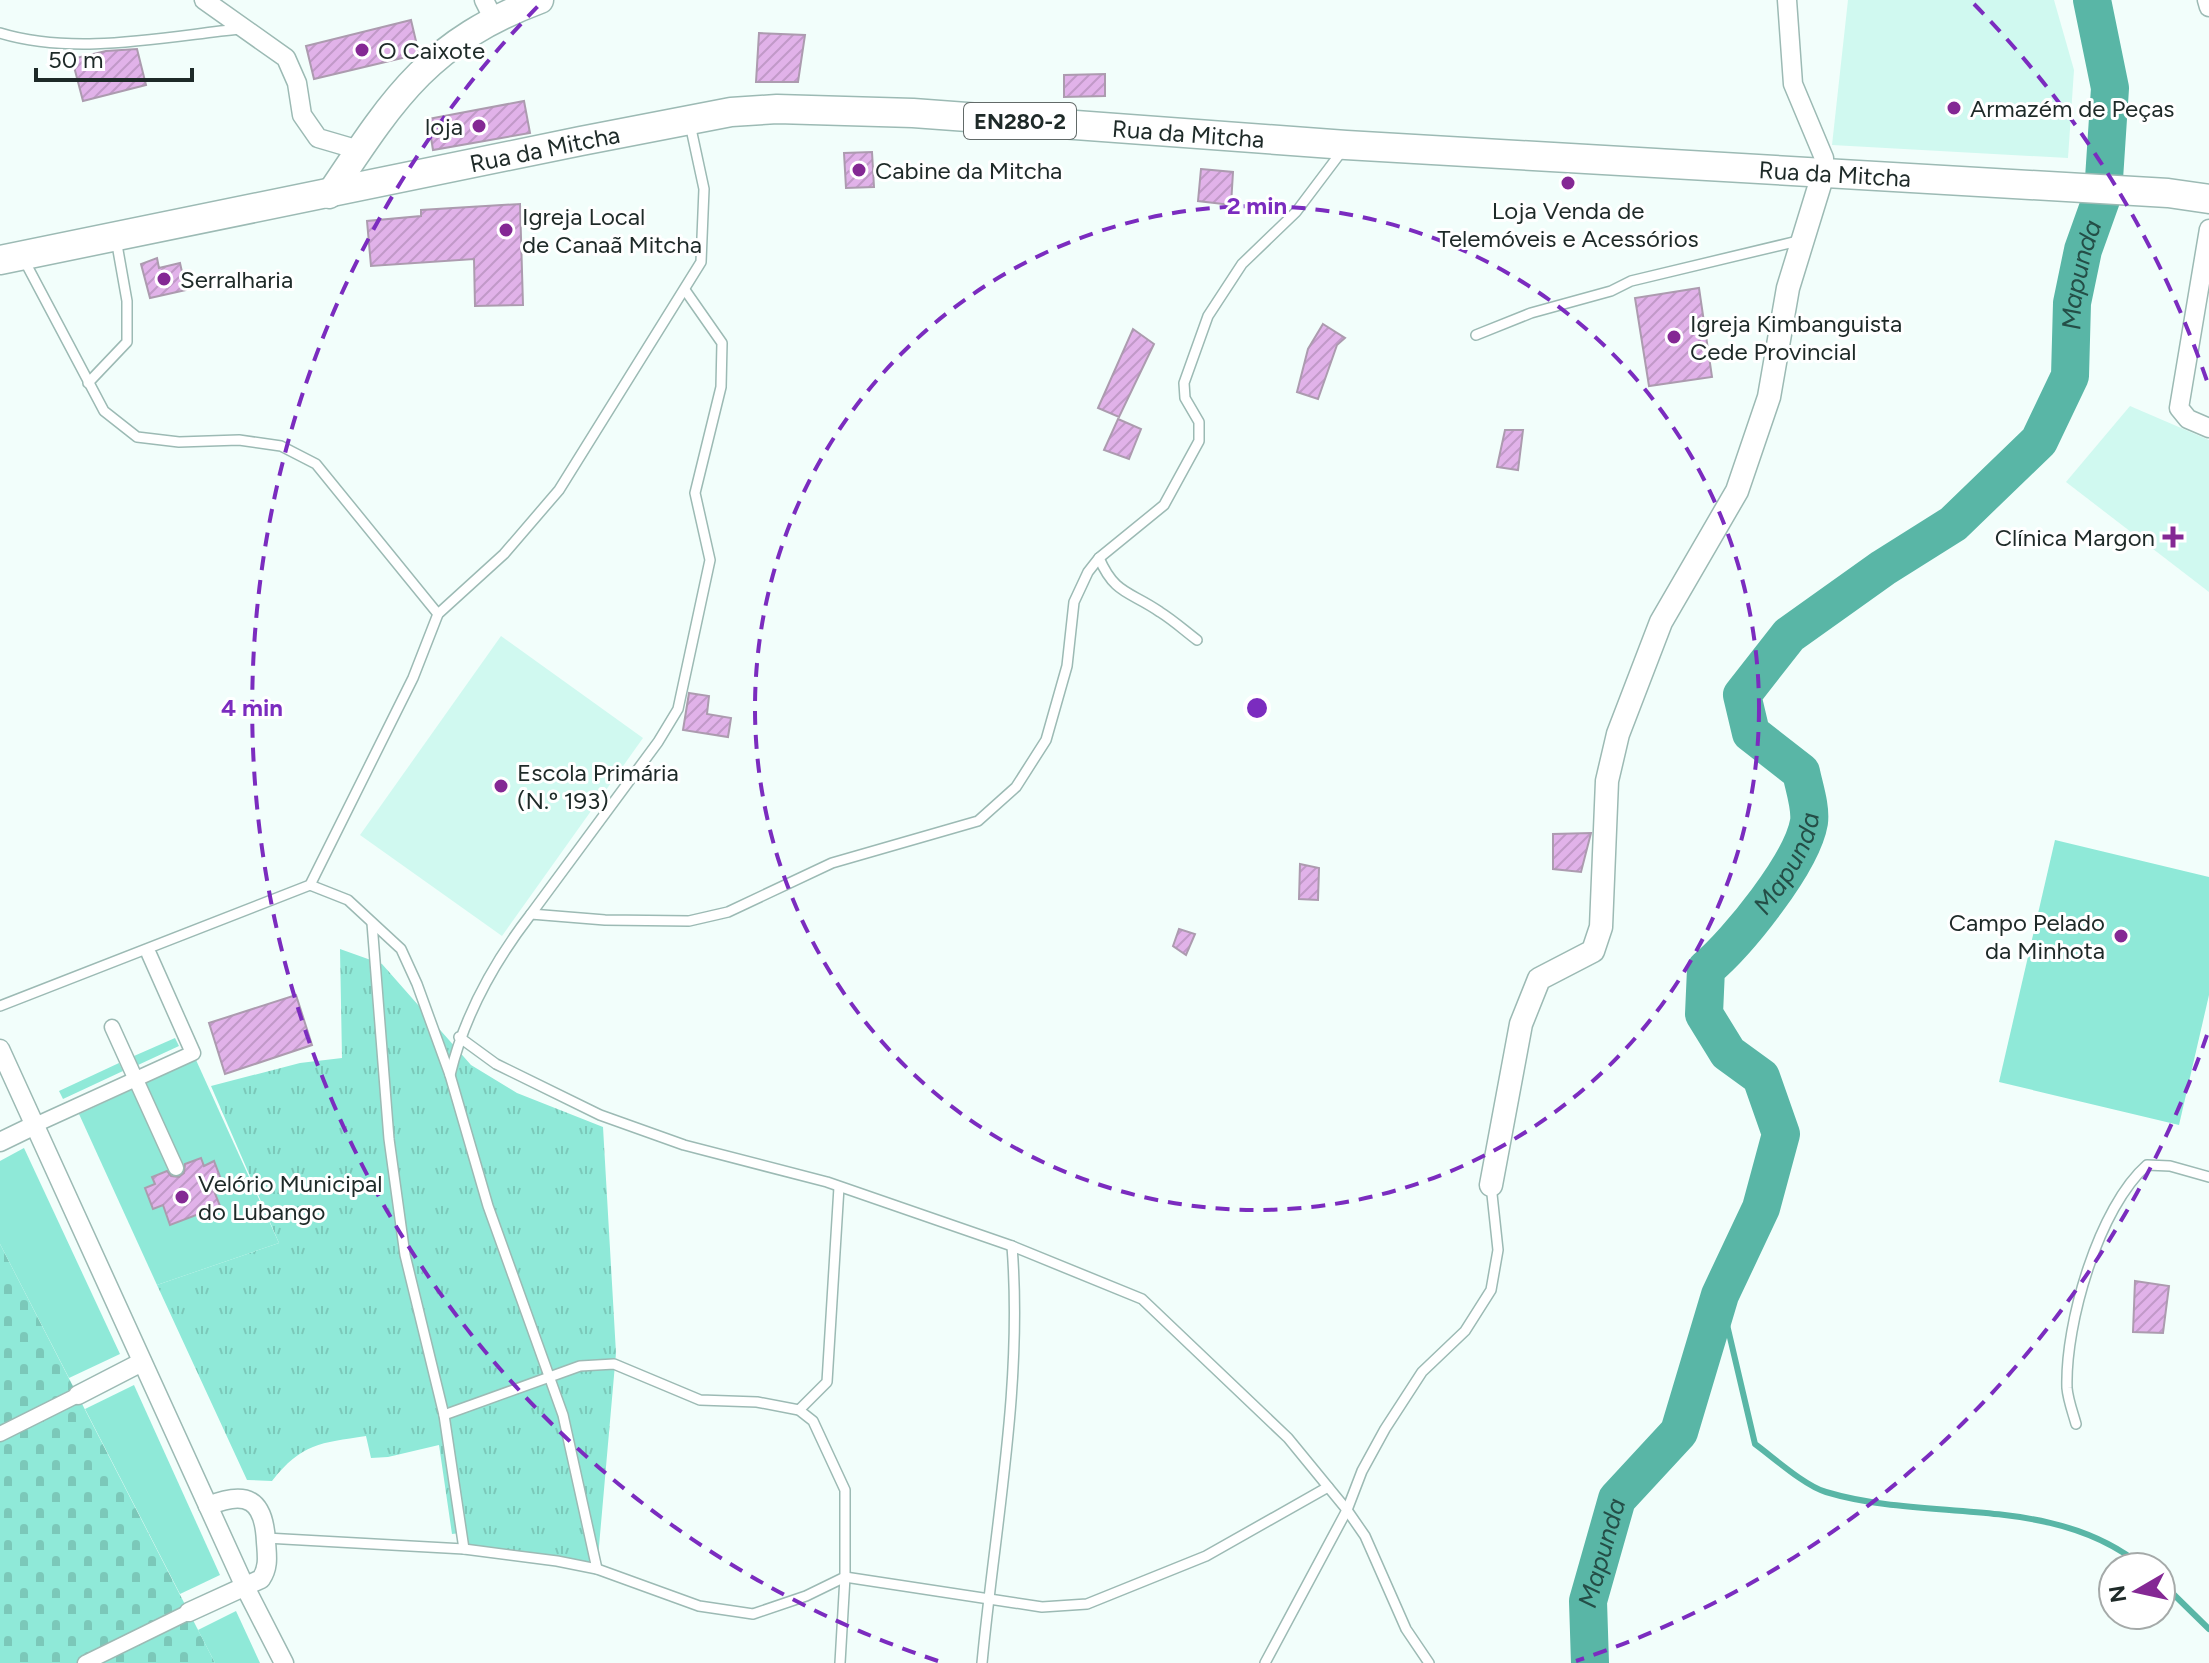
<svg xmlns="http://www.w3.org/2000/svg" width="2209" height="1663" viewBox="0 0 2209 1663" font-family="Figtree,sans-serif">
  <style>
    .built { fill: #d0f9f0 }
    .grass { fill: url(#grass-tufts) }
    .cemetery { fill: url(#cemetery-stones) }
    .garden { fill: #8fe9d8 }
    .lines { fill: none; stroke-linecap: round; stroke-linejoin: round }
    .stream { stroke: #59b6a6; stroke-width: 6 }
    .river { stroke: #59b6a6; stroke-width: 38 }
    .building { fill: url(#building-hatch); stroke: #ac9baf; stroke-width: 2 }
    .service-casing { stroke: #9cbab4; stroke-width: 12 }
    .pedestrian-casing { stroke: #9cbab4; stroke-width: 17 }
    .minor-casing { stroke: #9cbab4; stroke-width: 21 }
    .tertiary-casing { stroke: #9cbab4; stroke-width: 25 }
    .secondary-casing { stroke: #9cbab4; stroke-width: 29 }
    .primary-casing { stroke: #9cbab4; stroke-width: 31 }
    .service { stroke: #fff; stroke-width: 9 }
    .pedestrian { stroke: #fff; stroke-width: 14 }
    .minor { stroke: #fff; stroke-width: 18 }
    .tertiary { stroke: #fff; stroke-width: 22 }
    .secondary { stroke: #fff; stroke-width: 26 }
    .primary { stroke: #fff; stroke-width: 28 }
    .ring { fill: none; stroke: #7b2cbf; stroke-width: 4; stroke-dasharray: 14 10 }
    .poi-dot { fill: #842894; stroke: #fff; stroke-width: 3 }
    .labels { text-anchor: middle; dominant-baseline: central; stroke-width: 6; stroke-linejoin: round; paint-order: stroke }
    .shield { fill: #fff; stroke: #626a68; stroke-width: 2 }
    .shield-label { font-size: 22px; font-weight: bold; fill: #1e2a28 }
    .poi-label { font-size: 24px; fill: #1e2a28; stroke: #fff; text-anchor: start }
    .street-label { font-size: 24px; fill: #1e2a28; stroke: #fff }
    .water-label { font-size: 26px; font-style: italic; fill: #244e47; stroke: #fff }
    .centre { fill: #7b2cbf; stroke: #fff; stroke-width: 4 }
    .ring-label { font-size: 24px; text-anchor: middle; font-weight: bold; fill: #7b2cbf; stroke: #fff; stroke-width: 6; stroke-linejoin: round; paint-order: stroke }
  </style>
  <defs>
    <pattern id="grass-tufts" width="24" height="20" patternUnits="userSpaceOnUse" patternTransform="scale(2)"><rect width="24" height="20" fill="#8fe9d8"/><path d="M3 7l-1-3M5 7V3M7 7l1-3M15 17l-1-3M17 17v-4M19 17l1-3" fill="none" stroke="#7bc8b9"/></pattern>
    <pattern id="cemetery-stones" width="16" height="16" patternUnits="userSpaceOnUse" patternTransform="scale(2)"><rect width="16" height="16" fill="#8fe9d8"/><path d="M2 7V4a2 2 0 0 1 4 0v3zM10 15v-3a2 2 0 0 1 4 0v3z" fill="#7bc8b9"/></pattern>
    <pattern id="building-hatch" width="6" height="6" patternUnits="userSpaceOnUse" patternTransform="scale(2)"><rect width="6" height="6" fill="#e1b2e9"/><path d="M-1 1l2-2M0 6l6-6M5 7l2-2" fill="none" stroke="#c199c8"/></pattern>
  </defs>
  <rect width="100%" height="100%" fill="#f2fefb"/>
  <!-- built -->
  <g class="built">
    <path d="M1848 0H2054L2074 70 2068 158 1832 145Z"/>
    <path d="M2130 406 2209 440V592L2066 482Z"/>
    <path d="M501 636 643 738 502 936 360 835Z"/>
  </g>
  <!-- grass -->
  <path class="grass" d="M340 949 382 964 471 1065 517 1093 603 1127 616 1353 597 1569 464 1549 461 1533 452 1534 439 1445 388 1457 371 1458 366 1436C320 1443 302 1443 272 1481L247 1480 157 1285 279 1243 211 1086 300 1063 342 1058Z"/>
  <!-- cemetery -->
  <path class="cemetery" d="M0 1244 215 1663H0Z"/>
  <!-- garden -->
  <g class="garden">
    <path d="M2055 840 2209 877V995L2179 1125 1999 1082Z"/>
    <path d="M175 1038 179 1046 138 1065 134 1056Z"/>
    <path d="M196 1060 279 1243 157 1285 79 1114Z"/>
    <path d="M119 1063 123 1071 63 1099 59 1091Z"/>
    <path d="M24 1148 120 1354 69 1378 0 1244V1161Z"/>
    <path d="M134 1385 220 1575 180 1594 85 1409Z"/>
    <path d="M236 1611 260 1663H215L198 1630Z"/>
  </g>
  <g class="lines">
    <!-- stream -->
    <g class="stream">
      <path d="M1720 1295 1755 1444C1774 1458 1805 1486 1826 1492 1929 1523 2054 1493 2143 1567"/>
      <path d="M2161 1582 2209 1629"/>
    </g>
    <!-- river -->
    <path class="river" id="s1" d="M1590 1663 1588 1601 1617 1499 1679 1432 1720 1295 1761 1208 1781 1134 1761 1077 1728 1053 1704 1014 1706 969C1738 942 1802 863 1809 822 1811 807 1804 787 1801 772L1751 733 1742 695 1789 635 1883 568 1953 524 2039 441 2070 376 2072 303 2083 250 2103 194 2110 88 2092 0"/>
  </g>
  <!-- building -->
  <g class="building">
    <path d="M411 20 419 54 314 79 306 46Z"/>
    <path d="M759 33 805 35 798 82H756Z"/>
    <path d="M137 49 146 85 83 101 72 59 106 51Z"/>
    <path d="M1105 74V96L1064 97V75Z"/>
    <path d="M524 101 530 133 433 150 428 119Z"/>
    <path d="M872 152 874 187 846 188 844 153Z"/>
    <path d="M1201 169 1233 172 1231 205 1198 201Z"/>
    <path d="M520 204 523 305 475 306 474 259 371 266 367 221 421 216V210Z"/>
    <path d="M157 258 159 268 180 263 186 290 150 298 141 264Z"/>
    <path d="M1699 288 1712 377 1649 386 1635 298Z"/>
    <path d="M1323 324 1345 338 1337 345 1318 399 1297 392 1308 349Z"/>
    <path d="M1133 329 1154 344 1119 417 1098 408Z"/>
    <path d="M1118 419 1141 429 1129 459 1104 450Z"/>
    <path d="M1505 430H1523L1518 470 1497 467Z"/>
    <path d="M689 693 709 696 707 714 731 718 728 737 683 730Z"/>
    <path d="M1591 833 1581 872 1553 869V834Z"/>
    <path d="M1300 864 1319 868 1318 900 1299 899Z"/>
    <path d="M1179 929 1195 934 1186 955 1173 946Z"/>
    <path d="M296 995 312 1045 225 1074 209 1023Z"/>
    <path d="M201 1158 204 1166 214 1161 222 1182 212 1186 220 1206 170 1225 163 1205 153 1209 145 1188 155 1184 152 1177 167 1171 171 1176 179 1177 184 1173 185 1164Z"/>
    <path d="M2135 1281 2169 1286 2163 1333 2133 1332Z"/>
  </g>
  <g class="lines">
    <defs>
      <g id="service">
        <path d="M0 33C75 56 163 37 239 29"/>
        <path d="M23 258 104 411 137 437 179 442 239 440 281 446 316 464 438 614"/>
        <path d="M1476 335 1531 313 1611 291 1631 281 1802 240"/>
        <path d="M88 383 127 342V301L116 239"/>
        <path d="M1099 558C1115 595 1130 591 1160 612 1173 620 1185 631 1197 640"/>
        <path d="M310 885 348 900 401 949 417 984 450 1075 488 1206 563 1415 597 1569"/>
        <path d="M531 914 658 742 678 709 710 560 695 493 721 387 722 343 685 290"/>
        <path d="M372 923 389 1139 405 1255 444 1415 464 1549"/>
        <path d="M0 1006 310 885 413 678 438 614 504 554 559 490 701 262 704 189 690 124"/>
        <path d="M459 1037 496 1064 600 1115 684 1145 827 1182 1012 1246 1142 1299 1288 1438 1347 1510 1365 1536 1406 1629 1429 1663"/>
        <path d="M450 1075C464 1016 494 962 531 914L605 920 689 921 728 912 832 863 978 821 1016 787 1046 740 1067 666 1074 602 1088 572 1099 558 1164 505 1199 441V422L1185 398 1184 383 1208 316 1242 264 1296 212 1342 151"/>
        <path d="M799 1410 827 1382 839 1187"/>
        <path d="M444 1415 580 1366 614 1364 700 1400 757 1402 799 1410 813 1421 845 1490V1577L840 1663"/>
        <path d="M2076 1424C2073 1413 2068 1400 2067 1388 2065 1323 2099 1207 2147 1165L2170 1166 2209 1177"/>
        <path d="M266 1538 464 1549 557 1561 597 1569 699 1606 753 1614 806 1596 845 1577 1042 1607 1087 1604 1206 1556 1328 1487"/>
        <path d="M982 1663C995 1524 1023 1387 1012 1246"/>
        <path d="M1265 1663 1347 1510 1362 1471 1385 1429 1422 1372 1465 1331 1491 1290 1498 1250 1491 1185"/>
      </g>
      <g id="pedestrian">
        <path d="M112 1027 176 1168"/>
        <path d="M35 1125 193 1053 149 954"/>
        <path d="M0 1434 78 1395"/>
        <path d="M85 1663 189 1612"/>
      </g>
      <g id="minor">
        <path d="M204 0 286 58 297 83 302 115 318 138 359 150"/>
        <path d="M484 0 493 18"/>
        <path d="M1787 0 1793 84 1824 158V171"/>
        <path d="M2207 0 2209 7"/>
        <path d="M2209 229 2179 408 2188 419 2209 428"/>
        <path d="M0 1049 245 1587 284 1663"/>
        <path d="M0 1142 35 1125"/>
        <path d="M78 1395 142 1362"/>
        <path d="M189 1612 261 1579C269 1567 267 1556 266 1542 264 1499 247 1490 208 1506"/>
      </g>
      <path id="tertiary" d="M1491 1185 1521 1024 1539 979 1593 951 1601 927 1607 781 1618 734 1661 622 1737 491 1769 397 1788 288 1824 171"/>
      <path id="secondary" d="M329 195C393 99 428 42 540 0"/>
      <g id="primary">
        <path id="s2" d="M0 260 581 141 731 112 777 109 913 113 1346 145 2168 193 2209 199"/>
      </g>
    </defs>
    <!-- service casing -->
    <use href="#service" class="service-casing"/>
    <!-- pedestrian casing -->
    <use href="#pedestrian" class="pedestrian-casing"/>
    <!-- minor casing -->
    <use href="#minor" class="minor-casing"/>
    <!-- tertiary casing -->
    <use href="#tertiary" class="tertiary-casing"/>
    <!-- secondary casing -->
    <use href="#secondary" class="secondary-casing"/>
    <!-- primary casing -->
    <use href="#primary" class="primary-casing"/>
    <!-- service -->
    <use href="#service" class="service"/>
    <!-- pedestrian -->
    <use href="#pedestrian" class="pedestrian"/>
    <!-- minor -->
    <use href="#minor" class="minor"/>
    <!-- tertiary -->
    <use href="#tertiary" class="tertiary"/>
    <!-- secondary -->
    <use href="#secondary" class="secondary"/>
    <!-- primary -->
    <use href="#primary" class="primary"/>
  </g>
  <!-- distance rings -->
  <g class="ring">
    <circle cx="1257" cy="708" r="502"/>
    <path d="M2207 1035A1005 1005 0 0 1 1576 1661M938 1661A1005 1005 0 0 1 540 4M1974 4A1005 1005 0 0 1 2207 381"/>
  </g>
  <!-- markers -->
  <g class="poi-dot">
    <circle cx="362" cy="50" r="8"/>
    <circle cx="1954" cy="108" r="8"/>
    <circle cx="479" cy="126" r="8"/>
    <circle cx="859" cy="170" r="8"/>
    <circle cx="1568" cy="183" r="8"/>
    <circle cx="506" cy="230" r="8"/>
    <circle cx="164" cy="279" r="8"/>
    <circle cx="1674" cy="337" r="8"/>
    <path d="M2169 525h8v8h8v8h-8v8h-8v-8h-8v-8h8z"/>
    <circle cx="501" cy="786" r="8"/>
    <circle cx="2121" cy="936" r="8"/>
    <circle cx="182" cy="1197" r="8"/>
  </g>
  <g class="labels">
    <!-- shield labels -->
    <rect class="shield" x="964" y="103" width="112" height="36" rx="6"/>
    <g class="shield-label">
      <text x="1020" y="121">EN280-2</text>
    </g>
    <!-- poi labels -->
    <g class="poi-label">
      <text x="378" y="50">O Caixote</text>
      <text x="1970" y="108">Armazém de Peças</text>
      <text x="463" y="126" text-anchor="end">loja</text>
      <text x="875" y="170">Cabine da Mitcha</text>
      <text x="1568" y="210" text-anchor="middle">Loja Venda de<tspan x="1568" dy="28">Telemóveis e Acessórios</tspan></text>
      <text x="522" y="216">Igreja Local<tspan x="522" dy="28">de Canaã Mitcha</tspan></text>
      <text x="180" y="279">Serralharia</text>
      <text x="1690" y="323">Igreja Kimbanguista<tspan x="1690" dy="28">Cede Provincial</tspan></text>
      <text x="2155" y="537" text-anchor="end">Clínica Margon</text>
      <text x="517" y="772">Escola Primária<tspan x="517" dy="28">(N.º 193)</tspan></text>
      <text x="2105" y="922" text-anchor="end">Campo Pelado<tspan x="2105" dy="28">da Minhota</tspan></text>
      <text x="198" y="1183">Velório Municipal<tspan x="198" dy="28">do Lubango</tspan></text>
    </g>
    <!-- street labels -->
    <g class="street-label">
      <text stroke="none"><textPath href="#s2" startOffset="1204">Rua da Mitcha</textPath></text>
      <text stroke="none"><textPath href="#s2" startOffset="556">Rua da Mitcha</textPath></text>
      <text stroke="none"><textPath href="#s2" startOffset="1852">Rua da Mitcha</textPath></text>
    </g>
    <!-- water labels -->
    <g class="water-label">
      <text stroke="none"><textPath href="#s1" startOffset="1670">Mapunda</textPath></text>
      <text stroke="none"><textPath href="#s1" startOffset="902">Mapunda</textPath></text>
      <text stroke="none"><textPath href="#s1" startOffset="112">Mapunda</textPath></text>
    </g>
  </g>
  <circle cx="1257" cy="708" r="12" class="centre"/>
  <g class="ring-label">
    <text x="1257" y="214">2 min</text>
    <text x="252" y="716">4 min</text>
  </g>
  <!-- north arrow -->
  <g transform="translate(2137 1591) rotate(261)"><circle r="38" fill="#ffffff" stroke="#a5aaa9" stroke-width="2"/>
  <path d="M0-6L14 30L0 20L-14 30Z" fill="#842894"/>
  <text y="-12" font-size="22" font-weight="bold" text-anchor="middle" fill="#1e2a28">N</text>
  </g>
  <!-- scale -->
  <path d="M36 68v12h156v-12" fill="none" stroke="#1e2a28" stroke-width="4"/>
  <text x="48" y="68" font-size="24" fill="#1e2a28" stroke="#ffffff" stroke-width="6" paint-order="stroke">50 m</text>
</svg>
